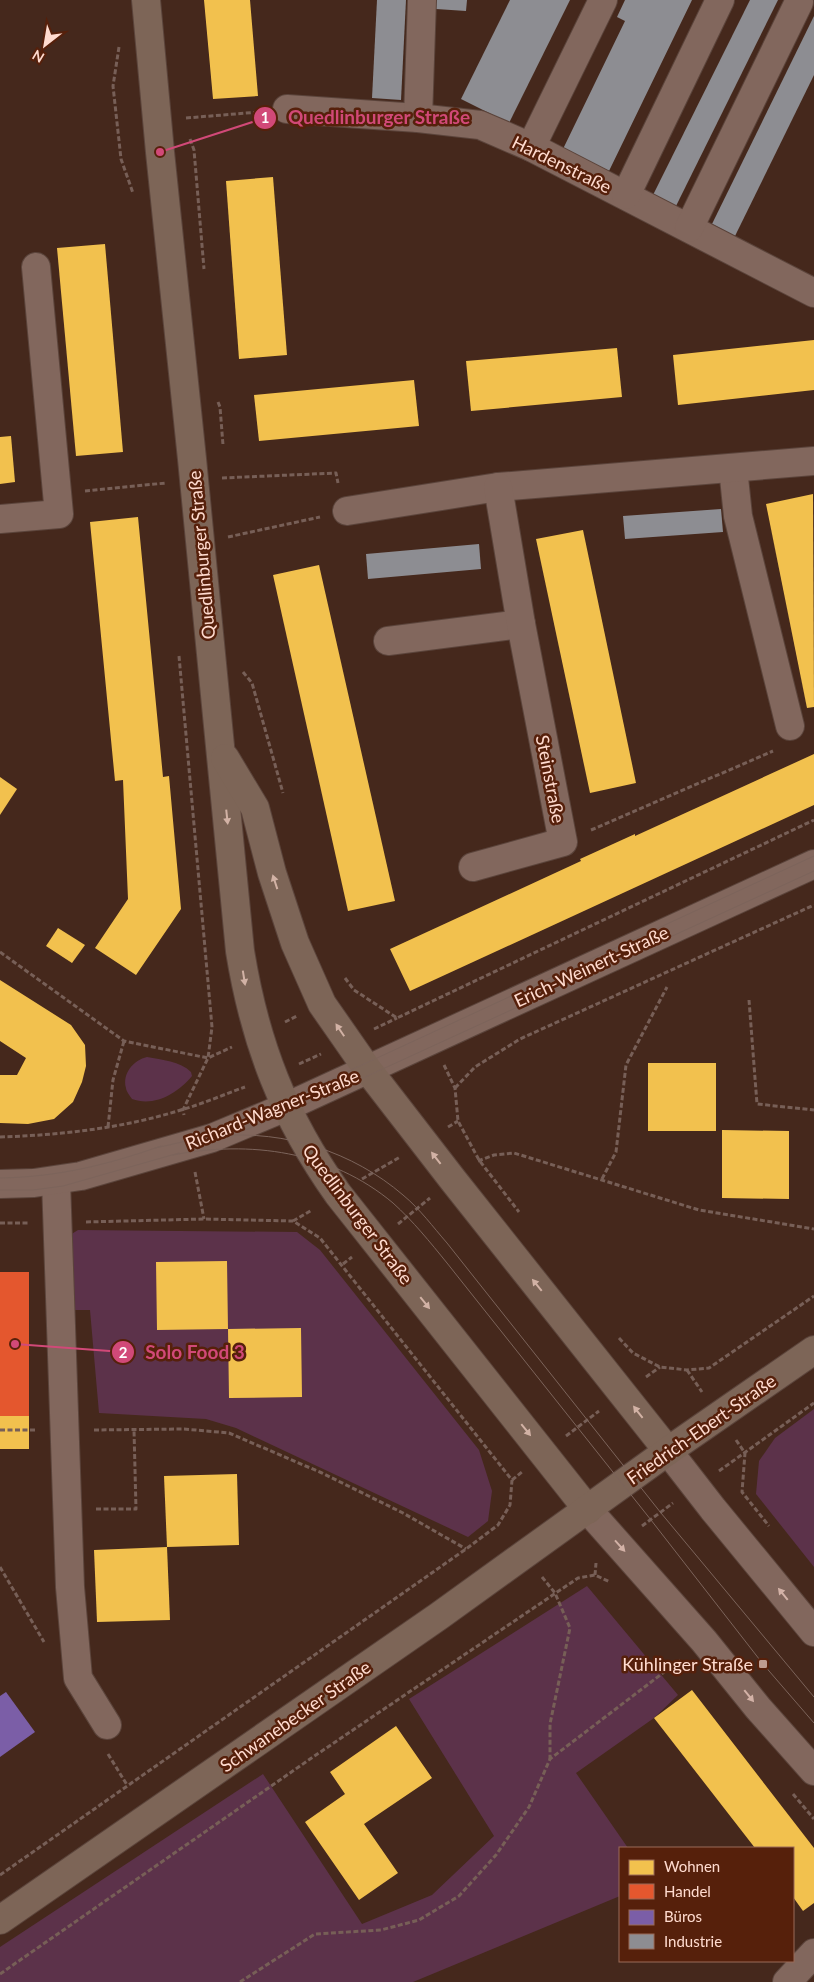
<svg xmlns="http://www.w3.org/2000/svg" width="814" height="1982" viewBox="0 0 814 1982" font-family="Lato,sans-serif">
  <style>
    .green { fill: #5c324a }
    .homes { fill: #f2c14e }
    .shops { fill: #e4572e }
    .offices { fill: #7b5ea7 }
    .industry { fill: #8d8d92 }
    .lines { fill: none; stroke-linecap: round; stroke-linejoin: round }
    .minor-casing { stroke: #5b443b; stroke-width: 30 }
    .major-casing { stroke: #5b443b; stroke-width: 30 }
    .path { stroke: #775f57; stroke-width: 3; stroke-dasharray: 5 2.5; stroke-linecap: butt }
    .minor { stroke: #82675d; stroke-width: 28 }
    .major { stroke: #7d6557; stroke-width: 28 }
    .tram { stroke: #7c645b; stroke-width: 1 }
    .oneway { fill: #d2b2a5 }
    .oneway2 { fill: #d3b2a7 }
    .poi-dot { fill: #be9c90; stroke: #56200b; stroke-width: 2 }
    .labels { text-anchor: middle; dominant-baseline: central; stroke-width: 5; stroke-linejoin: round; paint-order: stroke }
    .street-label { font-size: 18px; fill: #ffdbcf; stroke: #56200b }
    .poi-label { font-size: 18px; fill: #ffdbcf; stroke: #56200b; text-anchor: end }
    .leader { fill: none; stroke: #d14978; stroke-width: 2 }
    .callout-dot { fill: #d14978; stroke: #56200b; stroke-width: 2 }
    .mark-label { font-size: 15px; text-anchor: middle; font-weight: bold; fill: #fff }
    .callout-label { font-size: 19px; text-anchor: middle; font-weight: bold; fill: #d14978; stroke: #56200b; stroke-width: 5; stroke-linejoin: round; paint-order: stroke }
  </style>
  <rect width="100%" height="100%" fill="#45281c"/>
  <!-- green -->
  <g class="green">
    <path d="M147 1057C162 1060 180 1061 191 1072L192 1076C177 1094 154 1107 132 1099 130 1096 126 1091 126 1088 122 1073 134 1060 147 1057Z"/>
    <path d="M78 1230 297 1232 320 1250 479 1450 492 1491 488 1521 468 1537 236 1428 206 1419 99 1413 90 1310H74L70 1235Z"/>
    <path d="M814 1409V1567L756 1494 759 1461 775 1438Z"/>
    <path d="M587 1586 678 1695 654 1718 576 1773 628 1848H620V1896L413 1982H0V1947L263 1774 362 1924 432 1895 494 1836 409 1699Z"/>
  </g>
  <!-- homes -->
  <g class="homes">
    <path d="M204 0H250L258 96 213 99Z"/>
    <path d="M273 177 287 355 239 359 226 181Z"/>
    <path d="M105 244 123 452 76 456 57 248Z"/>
    <path d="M814 340V390L678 405 673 355Z"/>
    <path d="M617 348 622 397 471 411 466 361Z"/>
    <path d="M414 380 419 426 259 441 254 395Z"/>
    <path d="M11 436 15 482 0 484V437Z"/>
    <path d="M813 494 814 707 807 708 766 504Z"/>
    <path d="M138 517 163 777 169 776 181 909 136 975 95 948 128 899 123 780 115 781 90 522Z"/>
    <path d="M583 530 636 783 590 793 536 539Z"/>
    <path d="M319 565 395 901 348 911 273 575Z"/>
    <path d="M814 754V805L410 991 390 949 581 861 580 859 635 834V836Z"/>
    <path d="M0 777 17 789 0 815Z"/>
    <path d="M58 928 85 945 72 963 46 946Z"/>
    <path d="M0 980 71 1025 85 1045 86 1066 82 1082 73 1102 54 1119 28 1124 0 1123V1075H17L26 1058 0 1041Z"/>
    <rect x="648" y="1063" width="68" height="68"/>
    <path d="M722 1130 789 1131V1199L722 1198Z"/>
    <path d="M227 1261 228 1329 301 1328 302 1397 229 1398 228 1329 157 1330 156 1262Z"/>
    <rect x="0" y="1416" width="29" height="33"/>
    <path d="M237 1474 239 1545 167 1547 164 1476Z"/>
    <path d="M167 1547 170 1620 97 1622 94 1550Z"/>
    <path d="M692 1690 814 1848V1903L803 1911 793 1897V1848H755L654 1718Z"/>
    <path d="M396 1726 432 1778 364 1824 398 1873 359 1900 305 1822 345 1794 330 1772Z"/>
  </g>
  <!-- shops -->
  <rect class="shops" x="0" y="1272" width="29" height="144"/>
  <!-- offices -->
  <path class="offices" d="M6 1692 35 1732 0 1757V1696Z"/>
  <!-- industry -->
  <g class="industry">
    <path d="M377 0H406L401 100 372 98Z"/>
    <path d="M436 0H467L466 11 436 9Z"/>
    <path d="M510 0H570L509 123 461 99Z"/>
    <path d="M625 0H692L609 171 563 149 625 21 617 17Z"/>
    <path d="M750 0H778L676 206 653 195Z"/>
    <path d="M814 16V75L735 236 712 224Z"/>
    <path d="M721 509 723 532 625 539 623 516Z"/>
    <path d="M479 544 481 569 368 579 366 554Z"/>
  </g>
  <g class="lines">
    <defs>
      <g id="minor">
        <path d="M287 109 418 118 480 125 531 147 814 293"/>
        <path d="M418 118 422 0"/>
        <path d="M531 147 603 0"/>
        <path d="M626 195 720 0"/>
        <path d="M689 228 799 2"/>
        <path d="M733 468 738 516 790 726"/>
        <path d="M347 511 498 487 814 461"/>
        <path d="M0 519 59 514 36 267"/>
        <path d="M388 641 521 624"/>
        <path d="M473 867 563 842 521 624 498 487"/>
        <path d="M56 1181 70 1587 78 1678 107 1725"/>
        <path d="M0 1184 34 1183 81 1176 212 1138 286 1107 814 864"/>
        <path d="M668 1451 713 1509 814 1632"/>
        <path d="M588 1510 704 1641 758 1708 814 1771"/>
        <path d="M787 1982 814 1953"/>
      </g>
      <g id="major">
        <path d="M146 0 160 152 192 459 240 951C255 1044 284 1118 338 1194L588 1510"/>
        <path d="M225 758 255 808 272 873 295 943 322 1004 368 1070 453 1180 668 1451"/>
        <path d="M0 1920 439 1616 668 1451 814 1350"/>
      </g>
    </defs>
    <!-- minor casing -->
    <use href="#minor" class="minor-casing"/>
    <!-- major casing -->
    <use href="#major" class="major-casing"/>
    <!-- path -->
    <g class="path">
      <path d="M119 47 113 86 121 159 133 193"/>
      <path d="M186 118 259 112"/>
      <path d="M190 139 194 150 204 269"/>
      <path d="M218 402 220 407 223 445"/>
      <path d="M222 478 336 473 338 483"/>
      <path d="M85 491 166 483"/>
      <path d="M228 537 320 517"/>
      <path d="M179 656 212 1027 208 1058 183 1110 184 1115"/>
      <path d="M243 672 252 683 283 793"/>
      <path d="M591 830 773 751"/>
      <path d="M0 952 124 1041 208 1058 232 1047"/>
      <path d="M345 978 354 990 397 1018 814 820"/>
      <path d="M749 1000 757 1104 814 1110"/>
      <path d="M285 1022 297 1016"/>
      <path d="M374 1029 397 1018"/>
      <path d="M299 1064 321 1054"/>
      <path d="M444 1065 455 1088 458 1121 479 1160 519 1212"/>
      <path d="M455 1088 475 1067 520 1039 814 905"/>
      <path d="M108 1127 113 1080 124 1041"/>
      <path d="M448 1127 458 1121"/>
      <path d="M0 1137C62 1135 125 1128 184 1109 205 1103 225 1094 245 1087"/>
      <path d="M478 1161 494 1155 514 1153 699 1210 814 1229"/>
      <path d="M195 1172 204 1219"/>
      <path d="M362 1179 400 1157"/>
      <path d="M602 1179 616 1152 626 1065 667 987"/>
      <path d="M293 1221 312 1210"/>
      <path d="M0 1223H29"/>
      <path d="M398 1224 430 1198"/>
      <path d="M343 1264 352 1257"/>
      <path d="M619 1338 633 1353 660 1367 687 1370 709 1368 814 1296"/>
      <path d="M687 1370 702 1392"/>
      <path d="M646 1377 660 1367"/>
      <path d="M0 1430H36"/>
      <path d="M94 1430 184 1429 229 1433 322 1473 403 1513 466 1549"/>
      <path d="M566 1436 599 1411"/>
      <path d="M736 1440 745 1453 742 1492 769 1526"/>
      <path d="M719 1471 814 1403"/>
      <path d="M512 1480 522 1472"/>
      <path d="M96 1509H136L134 1430"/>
      <path d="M642 1526 673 1503"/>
      <path d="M0 1567 44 1642"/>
      <path d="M595 1575 596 1563"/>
      <path d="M542 1577 555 1593 570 1628 550 1724V1759"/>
      <path d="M108 1754 127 1785"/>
      <path d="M793 1794 814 1819"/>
      <path d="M0 1875 466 1549 498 1525 510 1505 512 1480 320 1238 293 1221 204 1219 86 1222"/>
      <path d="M0 1974 313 1757 578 1578 595 1575 610 1582"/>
      <path d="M240 1982 315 1934 381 1930 419 1920 459 1896 496 1855 529 1807 550 1759 680 1660"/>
    </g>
    <!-- minor -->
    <use href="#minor" class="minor"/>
    <!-- major -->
    <use href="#major" class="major"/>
    <!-- tram -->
    <g class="tram">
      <path d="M201 1133 284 1101 814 856"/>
      <path d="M238 1133 289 1112 814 871"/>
      <path d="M155 1148C176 1144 197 1137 219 1136 285 1130 353 1152 403 1195 420 1209 433 1227 447 1243L661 1513 814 1697"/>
      <path d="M173 1155C250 1140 331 1151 393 1203 413 1221 430 1242 447 1263L651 1520 763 1664 814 1723"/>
      <path d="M0 1178C58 1177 107 1165 161 1146"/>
      <path d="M0 1190H33L63 1186 179 1153"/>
    </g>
  </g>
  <!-- one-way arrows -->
  <defs><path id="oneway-solid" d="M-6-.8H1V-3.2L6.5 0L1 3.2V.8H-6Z" transform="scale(1.25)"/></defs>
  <g class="oneway">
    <use href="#oneway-solid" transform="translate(227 817) rotate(84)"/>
    <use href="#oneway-solid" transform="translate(275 882) rotate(-108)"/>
    <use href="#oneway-solid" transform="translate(244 978) rotate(81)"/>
    <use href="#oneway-solid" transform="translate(340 1030) rotate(-124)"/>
    <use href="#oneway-solid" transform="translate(436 1158) rotate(-128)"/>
    <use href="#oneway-solid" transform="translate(537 1285) rotate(-129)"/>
    <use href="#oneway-solid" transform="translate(425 1303) rotate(51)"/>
    <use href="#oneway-solid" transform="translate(638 1412) rotate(-128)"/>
    <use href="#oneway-solid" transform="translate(526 1430) rotate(51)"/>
  </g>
  <g class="oneway2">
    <use href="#oneway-solid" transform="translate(620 1546) rotate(48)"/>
    <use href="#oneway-solid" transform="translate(783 1594) rotate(-129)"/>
    <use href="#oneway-solid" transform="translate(749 1696) rotate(51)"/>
  </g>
  <!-- markers -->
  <rect class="poi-dot" x="758" y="1659" width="10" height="10" rx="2.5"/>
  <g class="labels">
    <!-- street labels -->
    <g class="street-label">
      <text transform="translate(562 164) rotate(26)">Hardenstraße</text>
      <text transform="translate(201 555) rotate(-95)">Quedlinburger Straße</text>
      <text transform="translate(551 779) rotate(79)">Steinstraße</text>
      <text transform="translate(591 966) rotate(-25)">Erich-Weinert-Straße</text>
      <text transform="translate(272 1109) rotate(-22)">Richard-Wagner-Straße</text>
      <text transform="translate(358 1214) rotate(53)">Quedlinburger Straße</text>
      <text transform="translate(701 1429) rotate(-35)">Friedrich-Ebert-Straße</text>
      <text transform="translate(295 1716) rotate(-35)">Schwanebecker Straße</text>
    </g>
    <!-- poi labels -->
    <g class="poi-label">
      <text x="753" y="1664">Kühlinger Straße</text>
    </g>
  </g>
  <!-- callouts -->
  <path class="leader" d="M160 152L265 118M15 1344L123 1352"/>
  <g class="callout-dot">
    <circle cx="160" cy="152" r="5"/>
    <circle cx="15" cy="1344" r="5"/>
    <circle cx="265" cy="118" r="12"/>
    <circle cx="123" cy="1352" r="12"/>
  </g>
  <g class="mark-label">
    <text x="265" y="123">1</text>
    <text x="123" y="1358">2</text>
  </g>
  <g class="callout-label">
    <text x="379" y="124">Quedlinburger Straße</text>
    <text x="195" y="1359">Solo Food 3</text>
  </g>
  <!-- legend -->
  <rect x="619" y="1847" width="175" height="115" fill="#56200b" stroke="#9a6b59"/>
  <rect x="629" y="1860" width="25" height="15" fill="#f2c14e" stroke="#9a6b59"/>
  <text x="664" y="1872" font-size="15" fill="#ffdbcf">Wohnen</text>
  <rect x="629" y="1884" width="25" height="15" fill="#e4572e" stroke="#9a6b59"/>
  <text x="664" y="1897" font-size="15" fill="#ffdbcf">Handel</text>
  <rect x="629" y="1910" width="25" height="15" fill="#7b5ea7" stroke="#9a6b59"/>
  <text x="664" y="1922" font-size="15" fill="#ffdbcf">Büros</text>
  <rect x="629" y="1934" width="25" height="15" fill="#8d8d92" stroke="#9a6b59"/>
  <text x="664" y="1947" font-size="15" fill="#ffdbcf">Industrie</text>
  <!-- north arrow -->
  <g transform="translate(45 45) rotate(211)" stroke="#56200b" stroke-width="4" paint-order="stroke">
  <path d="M0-4L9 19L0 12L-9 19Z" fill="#ffdbcf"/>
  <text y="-8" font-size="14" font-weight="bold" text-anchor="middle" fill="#ffdbcf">N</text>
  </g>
</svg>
